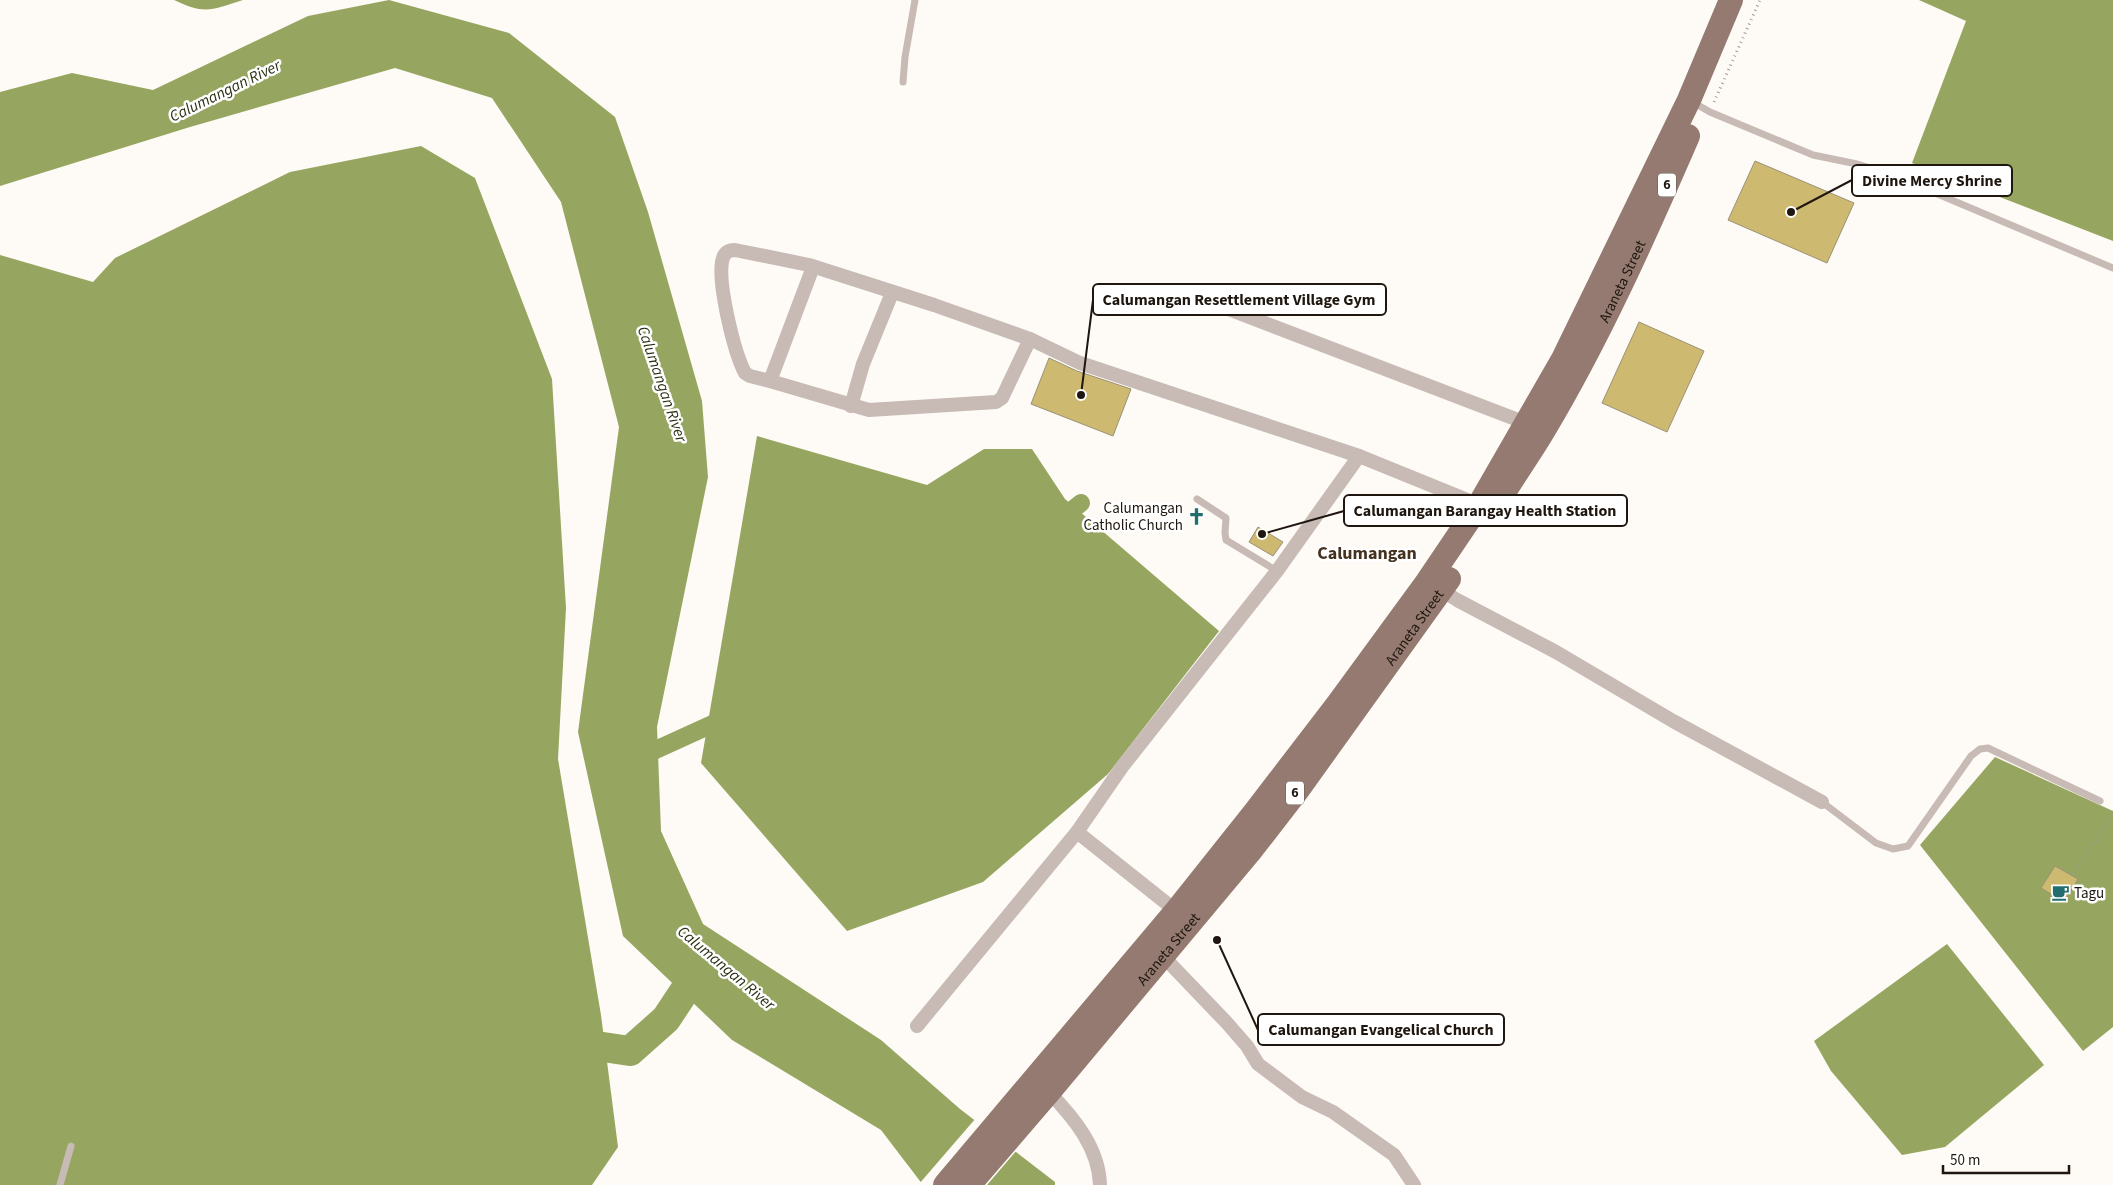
<svg xmlns="http://www.w3.org/2000/svg" width="2113" height="1185" viewBox="0 0 2113 1185" font-family="'Source Sans 3',sans-serif">
  <style>
    .water { fill: #96a660 }
    .pier { fill: #fefaf5 }
    .lines { fill: none; stroke-linecap: round; stroke-linejoin: round }
    .canal { stroke: #96a660; stroke-width: 18 }
    .river { stroke: #96a660; stroke-width: 30 }
    .building { fill: #ceb971; stroke: #9a9277 }
    .path { stroke: #a39d97; stroke-width: 3; stroke-dasharray: 1 4; stroke-linecap: butt }
    .service { stroke: #c8bab5; stroke-width: 7 }
    .minor { stroke: #c8bab5; stroke-width: 14 }
    .trunk { stroke: #947a70; stroke-width: 24 }
    .labels { text-anchor: middle; dominant-baseline: central; stroke-width: 5; stroke-linejoin: round; paint-order: stroke }
    .shield { fill: #fff; stroke: #625d57; stroke-width: 1 }
    .shield-label { font-size: 14px; font-weight: bold; fill: #1f170f }
    .street-label { font-size: 15px; fill: #1f170f; stroke: #fff }
    .poi-label { font-size: 15px; fill: #1f170f; stroke: #fff; text-anchor: end }
    .water-label { font-size: 16px; font-style: italic; fill: #2b3113; stroke: #fff }
    .quarter-label { font-size: 18px; font-weight: bold; fill: #44321f; stroke: #fff }
    .leader { fill: none; stroke: #1f170f; stroke-width: 2 }
    .callout-dot { fill: #1f170f; stroke: #fff; stroke-width: 2 }
    .callout { fill: #fff; stroke: #1f170f; stroke-width: 2 }
    .callout-label { font-size: 16px; text-anchor: middle; font-weight: bold; fill: #1f170f }
  </style>
  <rect width="100%" height="100%" fill="#fefaf5"/>
  <!-- water -->
  <g class="water">
    <path d="M174 0H243C211 10 205 15 174 0Z"/>
    <path d="M389 0 509 33 615 117 648 212 702 401 708 477 657 727 661 831 703 924 881 1040 960 1109 1055 1182V1185H923L881 1130 732 1040 623 936 578 732 619 427 561 202 492 98 395 68 190 127 0 186V92L72 73 153 90 308 16Z"/>
    <path d="M1919 0H2113V241L1912 163 1966 21Z"/>
    <path d="M421 146 475 178 552 379 566 608 558 759 601 1015 618 1147 592 1185H0V255L93 282 115 258 290 172Z"/>
    <path d="M757 436 927 485 984 449H1032L1065 499 1219 631 1108 774 983 882 847 931 701 763Z"/>
    <path d="M1995 757 2113 811V1027L2083 1051 1920 845Z"/>
    <path d="M1947 944 2044 1065 1945 1147 1902 1155 1831 1071 1814 1041Z"/>
  </g>
  <!-- pier -->
  <path class="pier" d="M976 1118 1017 1150 987 1185H920L919 1184Z"/>
  <g class="lines">
    <!-- canal -->
    <g class="canal">
      <path d="M1056 523 1081 503"/>
      <path d="M638 758 728 717"/>
    </g>
    <!-- river -->
    <path class="river" d="M565 1039 576 1043 630 1051 666 1019 705 960"/>
  </g>
  <!-- building -->
  <g class="building">
    <path d="M1755 161 1854 203 1827 263 1728 220Z"/>
    <path d="M1639 322 1704 351 1667 432 1602 403Z"/>
    <path d="M1049 358 1077 371 1131 389 1113 436 1031 404Z"/>
    <path d="M1258 527 1283 542 1273 556 1249 542Z"/>
    <path d="M2055 866 2078 879 2064 902 2041 888Z"/>
  </g>
  <g class="lines">
    <!-- path -->
    <g class="path">
      <path d="M1714 102 1760 0"/>
      <path d="M2073 874 2113 815"/>
    </g>
    <!-- service -->
    <g class="service">
      <path d="M903 82 905 57 915 0"/>
      <path d="M1691 101 1710 112 1813 155 1857 164 1890 174 2113 268"/>
      <path d="M1197 499 1226 518 1225 533 1226 540 1277 571"/>
      <path d="M1822 802 1876 843 1893 849 1908 846 1971 756 1980 749 1988 748 2100 801"/>
      <path d="M60 1185 71 1146"/>
    </g>
    <!-- minor -->
    <g class="minor">
      <path d="M813 267 770 381 750 376 745 373C734 352 716 279 723 258 725 252 730 250 735 250L809 265 934 305 1030 339 1080 363 1359 456 1492 510"/>
      <path d="M1179 290 1531 425"/>
      <path d="M770 381 869 410 996 402 1002 398 1030 339"/>
      <path d="M851 406 863 364 892 293"/>
      <path d="M1437 587 1457 600 1556 652 1673 721 1822 802"/>
      <path d="M1077 832 1180 914"/>
      <path d="M1159 952 1227 1023 1247 1046 1258 1064 1302 1097 1333 1112 1394 1155 1414 1185"/>
      <path d="M917 1026 1077 832 1122 767 1277 571 1359 456"/>
      <path d="M1049 1092C1074 1118 1099 1148 1100 1185"/>
    </g>
    <!-- trunk -->
    <g class="trunk">
      <path id="s1" d="M1503 494C1516 473 1531 452 1544 430 1600 336 1645 235 1688 136"/>
      <path d="M945 1185 1177 910 1255 812 1337 705 1427 582 1479 505 1563 359 1689 100 1731 0"/>
      <path id="s2" d="M969 1185 1049 1092 1252 849 1297 791 1449 579"/>
    </g>
  </g>
  <!-- icons -->
  <defs>
    <symbol id="church-bare" viewBox="-9 -9 18 18"><path d="M-1.2-6h2.4v3.5h3.3v2.4h-3.3V6h-2.4V-.1h-3.3v-2.4h3.3Z" fill="#226e6f" stroke="#fff" stroke-width="2.5" paint-order="stroke"/></symbol>
    <symbol id="cafe-bare" viewBox="-9 -9 18 18"><path d="M-5.5-4.5H6V0H3Q3 3.5 0 3.5H-2.5Q-5.5 3.5-5.5 0ZM3-3.2v2h1.7v-2ZM-6 4.5H4V6H-6Z" fill="#226e6f" stroke="#fff" stroke-width="2.5" paint-order="stroke"/></symbol>
  </defs>
  <g fill-rule="evenodd">
    <use href="#church-bare" x="1184" y="504" width="25" height="25"/>
    <use href="#cafe-bare" x="2048" y="880" width="25" height="25"/>
  </g>
  <g class="labels">
    <!-- shield labels -->
    <g class="shield">
      <rect x="1658" y="173.5" width="18" height="23" rx="4"/>
      <rect x="1286" y="781.5" width="18" height="23" rx="4"/>
    </g>
    <g class="shield-label">
      <text x="1667" y="185">6</text>
      <text x="1295" y="793">6</text>
    </g>
    <!-- street labels -->
    <g class="street-label">
      <text stroke="none"><textPath href="#s1" startOffset="244">Araneta Street</textPath></text>
      <text stroke="none"><textPath href="#s2" startOffset="714">Araneta Street</textPath></text>
      <text stroke="none"><textPath href="#s2" startOffset="309">Araneta Street</textPath></text>
    </g>
    <!-- poi labels -->
    <g class="poi-label">
      <text x="1183" y="508">Calumangan<tspan x="1183" dy="17">Catholic Church</tspan></text>
      <text x="2074" y="893" text-anchor="start">Tagu</text>
    </g>
    <!-- water labels -->
    <g class="water-label">
      <text transform="translate(225 91) rotate(-26)">Calumangan River</text>
      <text transform="translate(662 384) rotate(71)">Calumangan River</text>
      <text transform="translate(726 968) rotate(40)">Calumangan River</text>
    </g>
    <!-- quarter labels -->
    <g class="quarter-label">
      <text x="1367" y="553">Calumangan</text>
    </g>
  </g>
  <!-- callouts -->
  <path class="leader" d="M1791 212L1852 180M1081 395L1093 300M1262 534L1344 511M1217 940L1258 1030"/>
  <g class="callout-dot">
    <circle cx="1791" cy="212" r="5"/>
    <circle cx="1081" cy="395" r="5"/>
    <circle cx="1262" cy="534" r="5"/>
    <circle cx="1217" cy="940" r="5"/>
  </g>
  <g class="callout">
    <rect x="1852" y="165" width="160" height="31" rx="5"/>
    <rect x="1093" y="284" width="293" height="31" rx="5"/>
    <rect x="1344" y="495" width="283" height="31" rx="5"/>
    <rect x="1258" y="1014" width="246" height="31" rx="5"/>
  </g>
  <g class="callout-label">
    <text x="1932" y="186">Divine Mercy Shrine</text>
    <text x="1239" y="305">Calumangan Resettlement Village Gym</text>
    <text x="1485" y="516">Calumangan Barangay Health Station</text>
    <text x="1381" y="1035">Calumangan Evangelical Church</text>
  </g>
  <!-- scale -->
  <path d="M1943 1165v8h126v-8" fill="none" stroke="#1f170f" stroke-width="2.5"/>
  <text x="1950" y="1165" font-size="15" fill="#1f170f" stroke="#ffffff" stroke-width="4" paint-order="stroke">50 m</text>
</svg>
